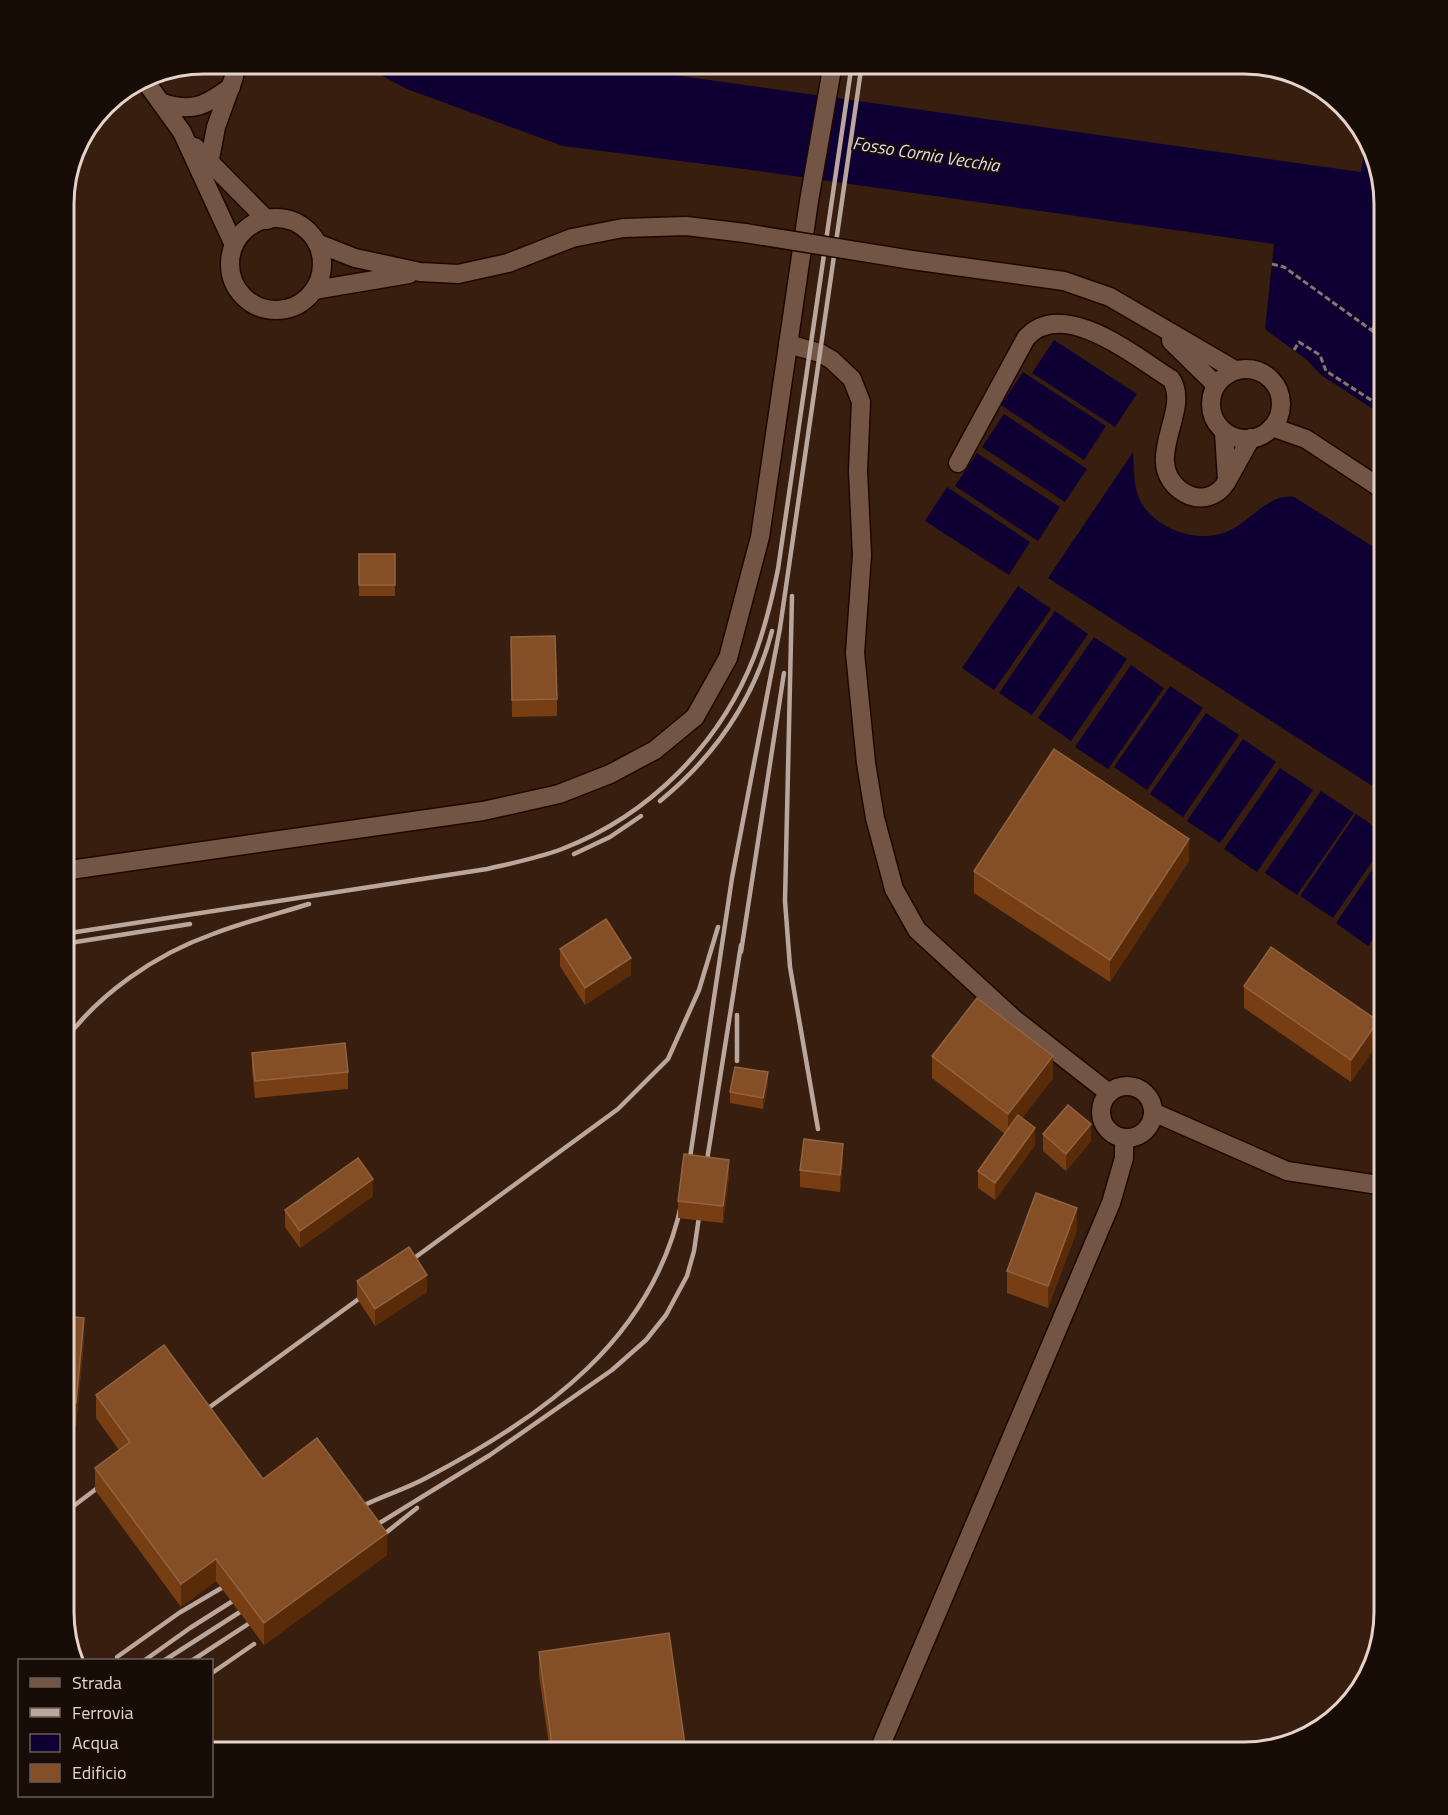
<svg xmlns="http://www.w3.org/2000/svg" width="1448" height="1815" viewBox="0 0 1448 1815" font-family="'Titillium Web',sans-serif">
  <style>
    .water { fill: #0f0034 }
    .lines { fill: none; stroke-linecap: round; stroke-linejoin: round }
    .minor-casing { stroke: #1e0700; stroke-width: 21 }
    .path { stroke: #8a7468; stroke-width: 3; stroke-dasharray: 6 3; stroke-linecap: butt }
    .minor { stroke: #725544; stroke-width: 18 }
    .rail { stroke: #baa69b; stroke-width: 4.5 }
    .minor-bridge-casing { stroke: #1e0700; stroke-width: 21; stroke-linecap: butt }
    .minor-bridge { stroke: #725544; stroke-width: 18 }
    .wall { fill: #783e13 }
    .shaded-wall { fill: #5a2b09 }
    .building { fill: #844e26; stroke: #936340; stroke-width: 1.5 }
    .labels { text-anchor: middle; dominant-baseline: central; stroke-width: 4.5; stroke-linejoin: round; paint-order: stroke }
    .water-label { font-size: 18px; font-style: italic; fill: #ddddf0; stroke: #170c06 }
    .rim { fill: none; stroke: #e5d3ca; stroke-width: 3 }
  </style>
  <rect width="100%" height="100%" fill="#381e0f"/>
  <!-- water -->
  <g class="water">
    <path d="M358 63H589L1361 172 1366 140 1385 204V417L1321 375 1307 360 1265 329 1274 244 759 171 563 146 407 89Z"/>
    <path d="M1054 340 1137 394 1115 427 1032 373Z"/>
    <path d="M1023 372 1106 426 1084 460 1001 405Z"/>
    <path d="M1004 414 1087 469 1065 502 982 447Z"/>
    <path d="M1133 452C1134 467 1133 483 1139 498 1152 528 1196 544 1226 532 1251 522 1268 493 1294 497L1385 554V794L1048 578Z"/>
    <path d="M977 453 1060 507 1038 541 955 486Z"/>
    <path d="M947 487 1030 542 1009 575 925 521Z"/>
    <path d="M1018 586 1051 609 994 690 962 668Z"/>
    <path d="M1055 611 1088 634 1032 715 999 693Z"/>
    <path d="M1094 637 1127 659 1071 741 1038 718Z"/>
    <path d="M1131 665 1164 688 1108 769 1075 747Z"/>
    <path d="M1170 686 1203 708 1147 790 1114 767Z"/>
    <path d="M1206 713 1239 735 1183 817 1150 794Z"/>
    <path d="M1243 739 1276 762 1220 843 1187 821Z"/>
    <path d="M1280 768 1313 790 1257 872 1224 849Z"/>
    <path d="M1321 791 1354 813 1297 895 1265 873Z"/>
    <path d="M1356 814 1385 834V843L1333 918 1300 896Z"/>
    <path d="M1385 851V921L1368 946 1336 923Z"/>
  </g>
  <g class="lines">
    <defs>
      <g id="minor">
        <path d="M143 78 182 132 234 245"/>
        <path d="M163 103C193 113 206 105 231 87"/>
        <path d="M195 147 267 220"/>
        <path d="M209 164 216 127 234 77 233 63"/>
        <circle cx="276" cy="264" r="46"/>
        <path d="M317 243 355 258 420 272 458 274 508 263 572 238 623 228 686 226 745 233"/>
        <path d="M912 260 1064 281 1110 297 1235 370"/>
        <path d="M314 290 409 274"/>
        <path d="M1171 341 1216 385"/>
        <path d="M788 344 820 353 832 360 852 379 861 402 858 471 862 555 855 653 866 763 875 818 894 889 917 930 1013 1018 1109 1093"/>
        <circle cx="1246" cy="404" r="35"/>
        <path d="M1272 427 1306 439 1385 491"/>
        <path d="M1224 432 1227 481 1251 438"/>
        <path d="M958 463 1026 338C1063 296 1137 358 1171 379 1192 411 1141 459 1180 490 1188 496 1196 499 1206 497 1216 495 1222 490 1227 481"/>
        <path d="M63 871 483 811 559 794 610 774 655 750 695 717 728 658 760 537 809 201 833 63"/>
        <circle cx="1127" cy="1112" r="26"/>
        <path d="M1153 1112 1287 1171 1385 1186"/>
        <path d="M878 1752 1111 1203 1124 1158V1138"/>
      </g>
    </defs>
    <!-- minor casing -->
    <use href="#minor" class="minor-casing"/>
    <!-- path -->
    <g class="path">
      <path d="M1377 262 1385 266"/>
      <path d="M1272 264 1284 267 1385 340"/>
      <path d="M1371 331 1385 313"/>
      <path d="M1294 350 1299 342 1320 355 1326 371 1385 409"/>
    </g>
    <!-- minor -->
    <use href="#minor" class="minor"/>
    <!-- rail -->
    <g class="rail">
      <path d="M792 596 785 901 790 967 818 1129"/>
      <path d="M660 801C715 756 754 700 772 631"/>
      <path d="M574 854 610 837 641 816"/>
      <path d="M63 934 487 869C513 863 538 858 562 849 650 815 720 744 754 657 765 628 772 599 778 569L852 63"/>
      <path d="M63 944 190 924"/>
      <path d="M741 952 784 673"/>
      <path d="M63 1043C98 994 156 954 213 934 244 922 277 914 309 904"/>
      <path d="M737 1061V1015"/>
      <path d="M688 1171 732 878 780 628 862 63"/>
      <path d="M705 1173 741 945"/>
      <path d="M402 1267 618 1109 668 1059 699 990 718 927"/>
      <path d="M196 1417 371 1290"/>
      <path d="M351 1512C375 1498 402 1491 426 1478 544 1416 654 1339 682 1201"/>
      <path d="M63 1514 108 1480"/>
      <path d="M365 1532 490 1455 612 1370 646 1340 666 1315 687 1276 694 1251 701 1203"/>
      <path d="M373 1543 417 1508"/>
      <path d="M117 1657 179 1613 235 1580"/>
      <path d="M145 1660 190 1628 247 1592"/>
      <path d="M165 1660 254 1603"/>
      <path d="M193 1660 262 1615"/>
      <path d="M212 1673 254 1644"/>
    </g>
    <defs>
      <path id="minor-bridge" d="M745 233 912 260"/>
    </defs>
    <!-- minor-bridge casing -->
    <use href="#minor-bridge" class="minor-bridge-casing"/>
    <!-- minor-bridge -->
    <use href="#minor-bridge" class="minor-bridge"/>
  </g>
  <!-- wall -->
  <g class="wall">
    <rect x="359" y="554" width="36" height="42"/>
    <path d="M511 637 557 699V716L512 717Z"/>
    <path d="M1189 861 1110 982 974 893V871Z"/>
    <path d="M560 949 631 975 585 1005 560 966Z"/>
    <path d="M1244 986 1378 1043 1351 1082 1244 1008Z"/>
    <path d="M252 1053 348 1072V1089L255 1098 252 1070Z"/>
    <path d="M932 1056 1053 1078 1022 1118 1035 1145 995 1200 978 1188V1171L1005 1134 932 1078Z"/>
    <path d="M768 1084 763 1109 730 1103V1092Z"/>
    <path d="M1043 1134 1091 1141 1066 1171 1043 1151Z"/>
    <path d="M843 1161 840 1192 800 1187V1170Z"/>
    <path d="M729 1177 723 1223 678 1218V1201Z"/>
    <path d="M373 1196 300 1248 285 1227V1210Z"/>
    <path d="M1077 1230 1048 1308 1007 1293V1271Z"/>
    <path d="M357 1281 427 1292 375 1326 357 1298Z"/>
    <path d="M63 1316 84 1341 76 1426 63 1424Z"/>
    <path d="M96 1395 263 1479 387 1555 264 1645 216 1581 181 1607 95 1490V1468L119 1450 96 1418Z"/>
    <path d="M539 1652 686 1752H550L539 1675Z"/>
  </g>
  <!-- shaded-wall -->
  <g class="shaded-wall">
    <path d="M1189 839V861L1110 982V960Z"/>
    <path d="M631 958V975L585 1005V988Z"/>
    <path d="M1378 1021V1043L1351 1082V1060Z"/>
    <path d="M1053 1056V1078L1008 1136V1114Z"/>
    <path d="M768 1072V1084L763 1109V1098Z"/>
    <path d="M1091 1124V1141L1066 1171V1154Z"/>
    <path d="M1035 1128V1145L995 1200V1183Z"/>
    <path d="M843 1144V1161L840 1192V1175Z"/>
    <path d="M729 1160V1177L723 1223V1206Z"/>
    <path d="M373 1179V1196L300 1248V1231Z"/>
    <path d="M1077 1208V1230L1048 1308V1286Z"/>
    <path d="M427 1275V1292L375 1326V1309Z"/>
    <path d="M84 1318V1341L76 1426V1403Z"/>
    <path d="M387 1533V1555L264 1645V1623Z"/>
    <path d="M216 1559V1581L181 1607V1584Z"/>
  </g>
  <!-- building -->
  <g class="building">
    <rect x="359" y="554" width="36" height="31"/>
    <path d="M555 636 557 699 512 700 511 637Z"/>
    <path d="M1054 749 1189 839 1110 960 974 871Z"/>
    <path d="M606 919 631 958 585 988 560 949Z"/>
    <path d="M1271 947 1378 1021 1351 1060 1244 986Z"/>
    <path d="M977 998 1053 1056 1008 1114 932 1056Z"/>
    <path d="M345 1043 348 1072 255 1081 252 1053Z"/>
    <path d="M735 1067 768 1072 763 1098 730 1092Z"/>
    <path d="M1068 1105 1091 1124 1066 1154 1043 1134Z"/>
    <path d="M1018 1115 1035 1128 995 1183 978 1171Z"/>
    <path d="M804 1139 843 1144 840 1175 800 1170Z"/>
    <path d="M684 1154 729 1160 723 1206 678 1201Z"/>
    <path d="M358 1158 373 1179 300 1231 285 1210Z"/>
    <path d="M1036 1193 1077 1208 1048 1286 1007 1271Z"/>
    <path d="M409 1247 427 1275 375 1309 357 1281Z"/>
    <path d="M63 1316 84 1318 76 1403 63 1402Z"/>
    <path d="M164 1345 263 1479 317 1438 387 1533 264 1623 216 1559 181 1584 95 1468 130 1442 96 1395Z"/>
    <path d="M669 1633 686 1752H553L539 1652Z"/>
  </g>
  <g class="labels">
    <!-- water labels -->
    <g class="water-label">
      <text transform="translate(926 154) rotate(9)">Fosso Cornia Vecchia</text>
    </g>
  </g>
  <!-- crop -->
  <path d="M0 0H1448V1815H0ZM204 74H1244A130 130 0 0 1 1374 204V1612A130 130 0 0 1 1244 1742H204A130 130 0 0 1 74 1612V204A130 130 0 0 1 204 74Z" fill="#170c06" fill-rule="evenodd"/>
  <path class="rim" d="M204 74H1244A130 130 0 0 1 1374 204V1612A130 130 0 0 1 1244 1742H204A130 130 0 0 1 74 1612V204A130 130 0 0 1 204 74Z"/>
  <!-- legend -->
  <rect x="18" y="1659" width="195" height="138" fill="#170c06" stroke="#695c54" stroke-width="1.5"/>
  <rect x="30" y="1678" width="30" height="9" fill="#725544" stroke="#695c54" stroke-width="1.5"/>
  <text x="72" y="1689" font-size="18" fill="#e5d3ca">Strada</text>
  <rect x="30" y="1708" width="30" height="9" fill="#baa69b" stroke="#695c54" stroke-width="1.5"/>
  <text x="72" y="1719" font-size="18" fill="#e5d3ca">Ferrovia</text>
  <rect x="30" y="1734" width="30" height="18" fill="#0f0034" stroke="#695c54" stroke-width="1.5"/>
  <text x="72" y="1749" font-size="18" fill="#e5d3ca">Acqua</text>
  <rect x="30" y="1764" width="30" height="18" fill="#844e26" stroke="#695c54" stroke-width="1.5"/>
  <text x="72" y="1779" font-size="18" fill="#e5d3ca">Edificio</text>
</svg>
